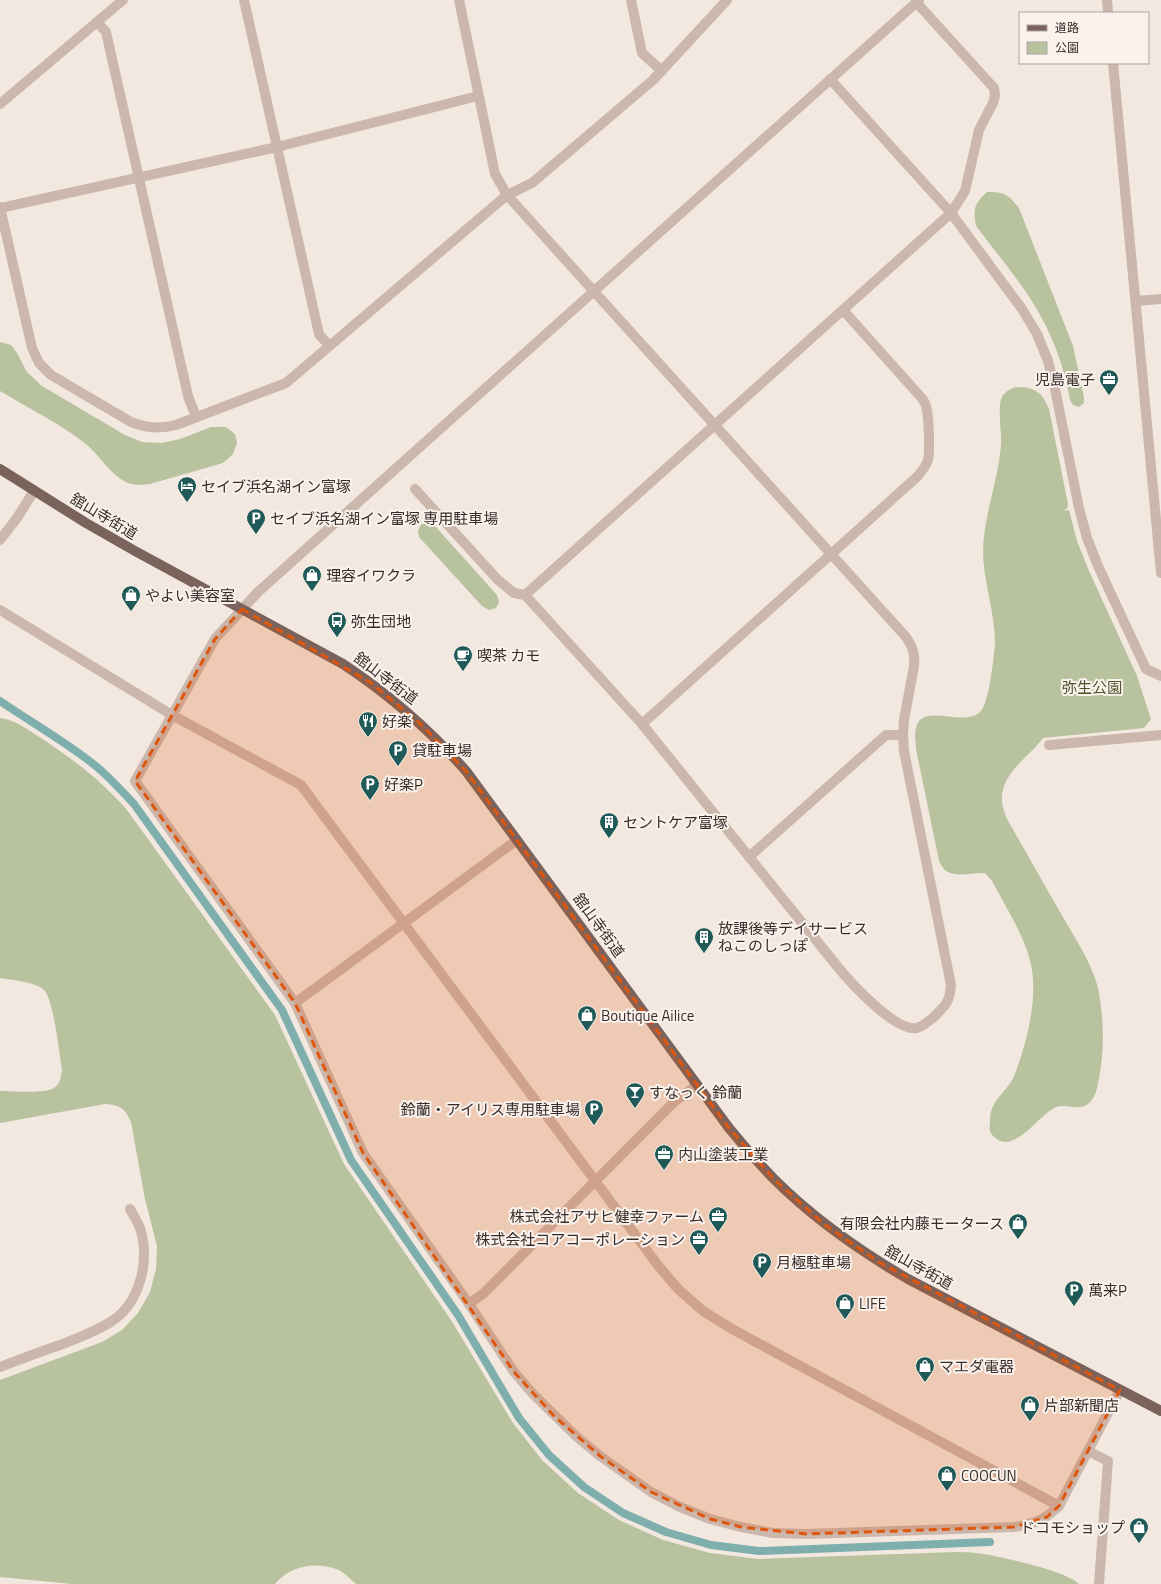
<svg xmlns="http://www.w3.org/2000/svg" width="1161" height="1584" viewBox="0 0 1161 1584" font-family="'Titillium Web','Noto Sans JP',sans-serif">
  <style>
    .green { fill: #b9c29f }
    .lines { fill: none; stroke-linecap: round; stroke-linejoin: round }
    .stream { stroke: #7fafad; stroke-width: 8 }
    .minor { stroke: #cbb7ab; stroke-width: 10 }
    .major { stroke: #7a635c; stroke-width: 10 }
    .marked { fill: #df570e; fill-opacity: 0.2; stroke: #df570e; stroke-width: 3; stroke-dasharray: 8 5; stroke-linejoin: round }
    .labels { text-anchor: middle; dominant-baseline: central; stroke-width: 4; stroke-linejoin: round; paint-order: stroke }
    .poi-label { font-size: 15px; fill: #392d2a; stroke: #faf2ec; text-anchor: start }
    .street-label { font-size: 15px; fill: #392d2a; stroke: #faf2ec }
    .park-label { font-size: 15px; fill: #4b562e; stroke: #faf2ec }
  </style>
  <rect width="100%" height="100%" fill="#f2e8df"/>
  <!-- green -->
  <g class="green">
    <path d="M987 192C1004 192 1008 194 1019 208L1073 346 1084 397V403L1079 407 1073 405 1070 400C1064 366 1052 333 1033 303 1016 276 995 251 976 226 973 209 974 204 987 192Z"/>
    <path d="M0 342 11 345 17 353 27 372 42 386 125 435 142 442 162 443 180 439 211 427H226L235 434 237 443 233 454 223 463 150 484C142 485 133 486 126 482 111 475 99 455 86 444 61 424 28 408 0 391Z"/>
    <path d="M1016 387C1035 387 1042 392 1049 409L1068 504 1067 508 1064 511 1069 510 1077 541 1089 571 1137 676 1151 719 1144 728 1043 738C1029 757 1000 774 1002 801 1002 807 1005 813 1007 819 1026 852 1045 886 1064 919 1077 941 1092 964 1098 988 1104 1018 1105 1053 1098 1083 1097 1091 1094 1099 1088 1104 1079 1112 1064 1102 1054 1108 1039 1116 1018 1148 1000 1141 996 1139 992 1136 990 1131 989 1129 990 1124 990 1121 990 1099 1006 1094 1014 1076 1026 1046 1037 1003 1032 970 1027 939 1006 908 992 881L985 873C973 872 953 879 944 869 942 867 940 863 939 861L916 749C916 742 914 735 916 728 922 701 965 729 981 711 989 702 994 657 995 643 995 612 983 582 983 550 984 515 998 481 1001 445 1002 433 997 406 1002 397 1005 391 1011 389 1016 387Z"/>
    <path d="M427 523 435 526 497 595 499 602 496 608 489 610 482 606 419 537 418 531 421 524Z"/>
    <path d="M0 718C16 720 28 730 41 738 74 760 101 780 127 810L275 1015 344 1164 451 1320 513 1423 542 1460 578 1493 619 1520 663 1540 710 1553 758 1559 955 1552C962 1552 969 1552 976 1553 995 1555 1068 1571 1079 1584H356C351 1580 345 1573 339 1570 317 1561 290 1565 275 1584H72L0 1577V1380L102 1342 122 1330 138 1313 150 1292 156 1269 157 1246 145 1199 131 1122C125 1108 120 1105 105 1104L0 1123V1091C11 1091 47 1094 54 1088 61 1083 61 1076 62 1069 59 1053 54 1000 44 990 36 982 12 980 0 978Z"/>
  </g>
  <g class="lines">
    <!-- stream -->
    <path class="stream" d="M0 701C32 723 67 742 97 767 110 778 122 791 134 804L282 1010 351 1160 458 1315 519 1418 549 1455 584 1487 623 1513 666 1532 711 1545 759 1551 990 1542"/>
    <!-- minor -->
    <g class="minor">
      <path d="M244 0 319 334 329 346"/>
      <path d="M631 0 642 53 662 71"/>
      <path d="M919 0 258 592 215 639 135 781 295 1003 363 1153 469 1304 514 1372 533 1394 577 1437 600 1456 651 1492 680 1507 710 1519 741 1527 773 1533 806 1534 1014 1527C1035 1524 1044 1520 1059 1506L1120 1390"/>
      <path d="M1107 0 1108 13"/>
      <path d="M97 22 106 32 188 396 196 417"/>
      <path d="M1113 63 1161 573"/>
      <path d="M830 79 951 213 1022 309 1037 334 1048 361 1055 389 1079 508 1087 538 1098 566 1146 669 1161 676"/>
      <path d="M0 104 123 0"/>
      <path d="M0 207 32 348 39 363 51 375 131 422C147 428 159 429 176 425L286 383 507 195 532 183 653 80 727 0"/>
      <path d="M0 208 277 147 478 96"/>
      <path d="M1136 301 1161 299"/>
      <path d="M415 489 498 580 514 593 525 595 642 724 837 966C850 982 895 1032 917 1028 924 1026 930 1020 935 1016 946 1005 950 1001 951 985L904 751 903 735 904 720 914 666C915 654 913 647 906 637L507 195 495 174 459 0"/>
      <path d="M0 540 17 518 34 491"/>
      <path d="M525 595 951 213 965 191 979 130 993 103 995 96 994 88 916 2"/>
      <path d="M0 610 172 715 301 785 657 1264 678 1289 703 1311 732 1329 1059 1506"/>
      <path d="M642 724 918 476C922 471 926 466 928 460 930 450 929 416 926 406 925 402 922 398 919 395L843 310"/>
      <path d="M1049 745 1161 735"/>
      <path d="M749 857 886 735H903"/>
      <path d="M295 1003 517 840"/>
      <path d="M469 1304 484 1293 674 1102 697 1085"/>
      <path d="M0 1367C21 1359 42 1351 63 1344 80 1337 97 1331 112 1321 141 1302 150 1259 140 1228 138 1222 133 1215 130 1209"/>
      <path d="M1088 1451 1108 1461 1099 1584"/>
    </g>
    <!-- major -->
    <path class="major" d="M0 469 86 523 135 551 343 664C390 695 429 729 466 771L729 1128C744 1146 758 1163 774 1179 814 1219 860 1251 908 1279L1161 1411"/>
  </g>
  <!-- marked area -->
  <path class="marked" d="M242 609 370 682 421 724 466 771 729 1128 774 1179 824 1224 879 1262 1120 1390 1059 1506 1047 1517 1014 1527 806 1534 741 1527 710 1519 651 1492 600 1456 554 1416 514 1372 363 1153 295 1003 135 781 215 639Z"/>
  <!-- icons -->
  <defs>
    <symbol id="office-pin" viewBox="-11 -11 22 30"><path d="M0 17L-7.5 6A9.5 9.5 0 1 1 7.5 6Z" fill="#205a58" stroke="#faf2ec"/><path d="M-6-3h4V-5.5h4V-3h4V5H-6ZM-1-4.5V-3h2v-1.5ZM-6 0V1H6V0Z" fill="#fff"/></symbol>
    <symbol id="hotel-pin" viewBox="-11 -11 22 30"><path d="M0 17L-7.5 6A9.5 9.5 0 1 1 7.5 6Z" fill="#205a58" stroke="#faf2ec"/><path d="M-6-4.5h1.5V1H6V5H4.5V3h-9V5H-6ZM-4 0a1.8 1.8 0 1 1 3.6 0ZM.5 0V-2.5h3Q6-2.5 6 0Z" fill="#fff"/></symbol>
    <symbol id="parking-pin" viewBox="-11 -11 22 30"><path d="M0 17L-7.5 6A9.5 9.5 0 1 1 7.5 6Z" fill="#205a58" stroke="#faf2ec"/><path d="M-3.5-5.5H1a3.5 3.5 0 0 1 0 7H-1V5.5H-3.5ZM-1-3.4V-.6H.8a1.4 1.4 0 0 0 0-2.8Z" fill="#fff"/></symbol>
    <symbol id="shop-pin" viewBox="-11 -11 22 30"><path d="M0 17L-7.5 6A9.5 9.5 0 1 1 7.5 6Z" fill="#205a58" stroke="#faf2ec"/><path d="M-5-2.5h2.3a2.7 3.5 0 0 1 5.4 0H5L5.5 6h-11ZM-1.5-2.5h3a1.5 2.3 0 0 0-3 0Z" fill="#fff"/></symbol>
    <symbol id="bus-pin" viewBox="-11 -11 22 30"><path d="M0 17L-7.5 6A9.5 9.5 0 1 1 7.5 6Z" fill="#205a58" stroke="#faf2ec"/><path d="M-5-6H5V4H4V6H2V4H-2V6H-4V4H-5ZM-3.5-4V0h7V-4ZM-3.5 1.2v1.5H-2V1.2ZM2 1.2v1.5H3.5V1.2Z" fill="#fff"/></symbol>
    <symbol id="cafe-pin" viewBox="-11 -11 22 30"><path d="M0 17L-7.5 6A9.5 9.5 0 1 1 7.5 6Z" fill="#205a58" stroke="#faf2ec"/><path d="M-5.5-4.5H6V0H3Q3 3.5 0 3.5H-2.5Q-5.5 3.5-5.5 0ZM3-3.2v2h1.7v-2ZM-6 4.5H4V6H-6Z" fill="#fff"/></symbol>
    <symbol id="restaurant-pin" viewBox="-11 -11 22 30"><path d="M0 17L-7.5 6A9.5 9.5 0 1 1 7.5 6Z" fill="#205a58" stroke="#faf2ec"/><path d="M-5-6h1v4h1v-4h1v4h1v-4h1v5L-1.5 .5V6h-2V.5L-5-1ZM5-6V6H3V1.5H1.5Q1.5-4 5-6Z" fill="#fff"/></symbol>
    <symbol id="building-pin" viewBox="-11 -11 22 30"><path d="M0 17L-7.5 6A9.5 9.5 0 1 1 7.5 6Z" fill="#205a58" stroke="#faf2ec"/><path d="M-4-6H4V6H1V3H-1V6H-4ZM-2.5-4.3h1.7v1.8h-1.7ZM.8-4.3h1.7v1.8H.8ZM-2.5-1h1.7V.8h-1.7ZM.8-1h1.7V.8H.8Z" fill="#fff"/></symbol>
    <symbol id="bar-pin" viewBox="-11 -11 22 30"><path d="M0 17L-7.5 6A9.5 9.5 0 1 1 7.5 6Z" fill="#205a58" stroke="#faf2ec"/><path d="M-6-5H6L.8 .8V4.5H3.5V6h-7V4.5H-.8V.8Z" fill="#fff"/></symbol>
  </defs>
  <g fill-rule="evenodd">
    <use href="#office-pin" x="1098" y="368" width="22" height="30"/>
    <use href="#hotel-pin" x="176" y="475" width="22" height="30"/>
    <use href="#parking-pin" x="245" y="507" width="22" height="30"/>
    <use href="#shop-pin" x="301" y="564" width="22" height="30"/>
    <use href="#shop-pin" x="120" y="584" width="22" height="30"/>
    <use href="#bus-pin" x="326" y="610" width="22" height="30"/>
    <use href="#cafe-pin" x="452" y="644" width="22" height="30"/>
    <use href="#restaurant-pin" x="357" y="710" width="22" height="30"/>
    <use href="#parking-pin" x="387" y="739" width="22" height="30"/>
    <use href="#parking-pin" x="359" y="773" width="22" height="30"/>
    <use href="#building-pin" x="598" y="811" width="22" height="30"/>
    <use href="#building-pin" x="693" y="926" width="22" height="30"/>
    <use href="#shop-pin" x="576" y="1004" width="22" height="30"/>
    <use href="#bar-pin" x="624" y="1081" width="22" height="30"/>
    <use href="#parking-pin" x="583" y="1098" width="22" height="30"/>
    <use href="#office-pin" x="653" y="1143" width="22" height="30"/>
    <use href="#office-pin" x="707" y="1205" width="22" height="30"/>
    <use href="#shop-pin" x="1007" y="1212" width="22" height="30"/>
    <use href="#office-pin" x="688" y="1228" width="22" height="30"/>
    <use href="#parking-pin" x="751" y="1251" width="22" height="30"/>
    <use href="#parking-pin" x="1063" y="1279" width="22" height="30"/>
    <use href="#shop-pin" x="834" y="1292" width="22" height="30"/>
    <use href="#shop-pin" x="914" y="1355" width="22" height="30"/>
    <use href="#shop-pin" x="1019" y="1394" width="22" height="30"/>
    <use href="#shop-pin" x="936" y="1464" width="22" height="30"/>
    <use href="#shop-pin" x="1128" y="1516" width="22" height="30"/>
  </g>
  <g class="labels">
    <!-- poi labels -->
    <g class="poi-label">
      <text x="1095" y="379" text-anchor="end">児島電子</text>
      <text x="201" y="486">セイブ浜名湖イン富塚</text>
      <text x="270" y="518">セイブ浜名湖イン富塚 専用駐車場</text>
      <text x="326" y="575">理容イワクラ</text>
      <text x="145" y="595">やよい美容室</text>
      <text x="351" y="621">弥生団地</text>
      <text x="477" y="655">喫茶 カモ</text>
      <text x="382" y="721">好楽</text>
      <text x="412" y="750">貸駐車場</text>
      <text x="384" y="784">好楽P</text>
      <text x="623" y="822">セントケア富塚</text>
      <text x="718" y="928">放課後等デイサービス<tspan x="718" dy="17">ねこのしっぽ</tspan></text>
      <text x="601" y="1015">Boutique Ailice</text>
      <text x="649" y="1092">すなっく 鈴蘭</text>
      <text x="580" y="1109" text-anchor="end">鈴蘭・アイリス専用駐車場</text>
      <text x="678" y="1154">内山塗装工業</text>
      <text x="704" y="1216" text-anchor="end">株式会社アサヒ健幸ファーム</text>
      <text x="1004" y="1223" text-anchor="end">有限会社内藤モータース</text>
      <text x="685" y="1239" text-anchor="end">株式会社コアコーポレーション</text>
      <text x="776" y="1262">月極駐車場</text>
      <text x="1088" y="1290">萬来P</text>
      <text x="859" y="1303">LIFE</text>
      <text x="939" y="1366">マエダ電器</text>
      <text x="1044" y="1405">片部新聞店</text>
      <text x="961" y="1475">COOCUN</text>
      <text x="1125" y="1527" text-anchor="end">ドコモショップ</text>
    </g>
    <!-- street labels -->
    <g class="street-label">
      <text transform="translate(104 516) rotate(31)">舘山寺街道</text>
      <text transform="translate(386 678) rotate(37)">舘山寺街道</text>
      <text transform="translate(599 925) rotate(54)">舘山寺街道</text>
      <text transform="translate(919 1267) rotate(29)">舘山寺街道</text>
    </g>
    <!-- park labels -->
    <g class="park-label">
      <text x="1092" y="687">弥生公園</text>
    </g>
  </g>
  <!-- legend -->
  <rect x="1019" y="12" width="130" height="52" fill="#faf2ec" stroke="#ada39e"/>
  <rect x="1027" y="25" width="20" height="6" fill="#7a635c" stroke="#ada39e"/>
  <text x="1055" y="32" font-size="12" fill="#392d2a">道路</text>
  <rect x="1027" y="42" width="20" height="12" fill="#b9c29f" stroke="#ada39e"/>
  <text x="1055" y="52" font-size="12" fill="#392d2a">公園</text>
</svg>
